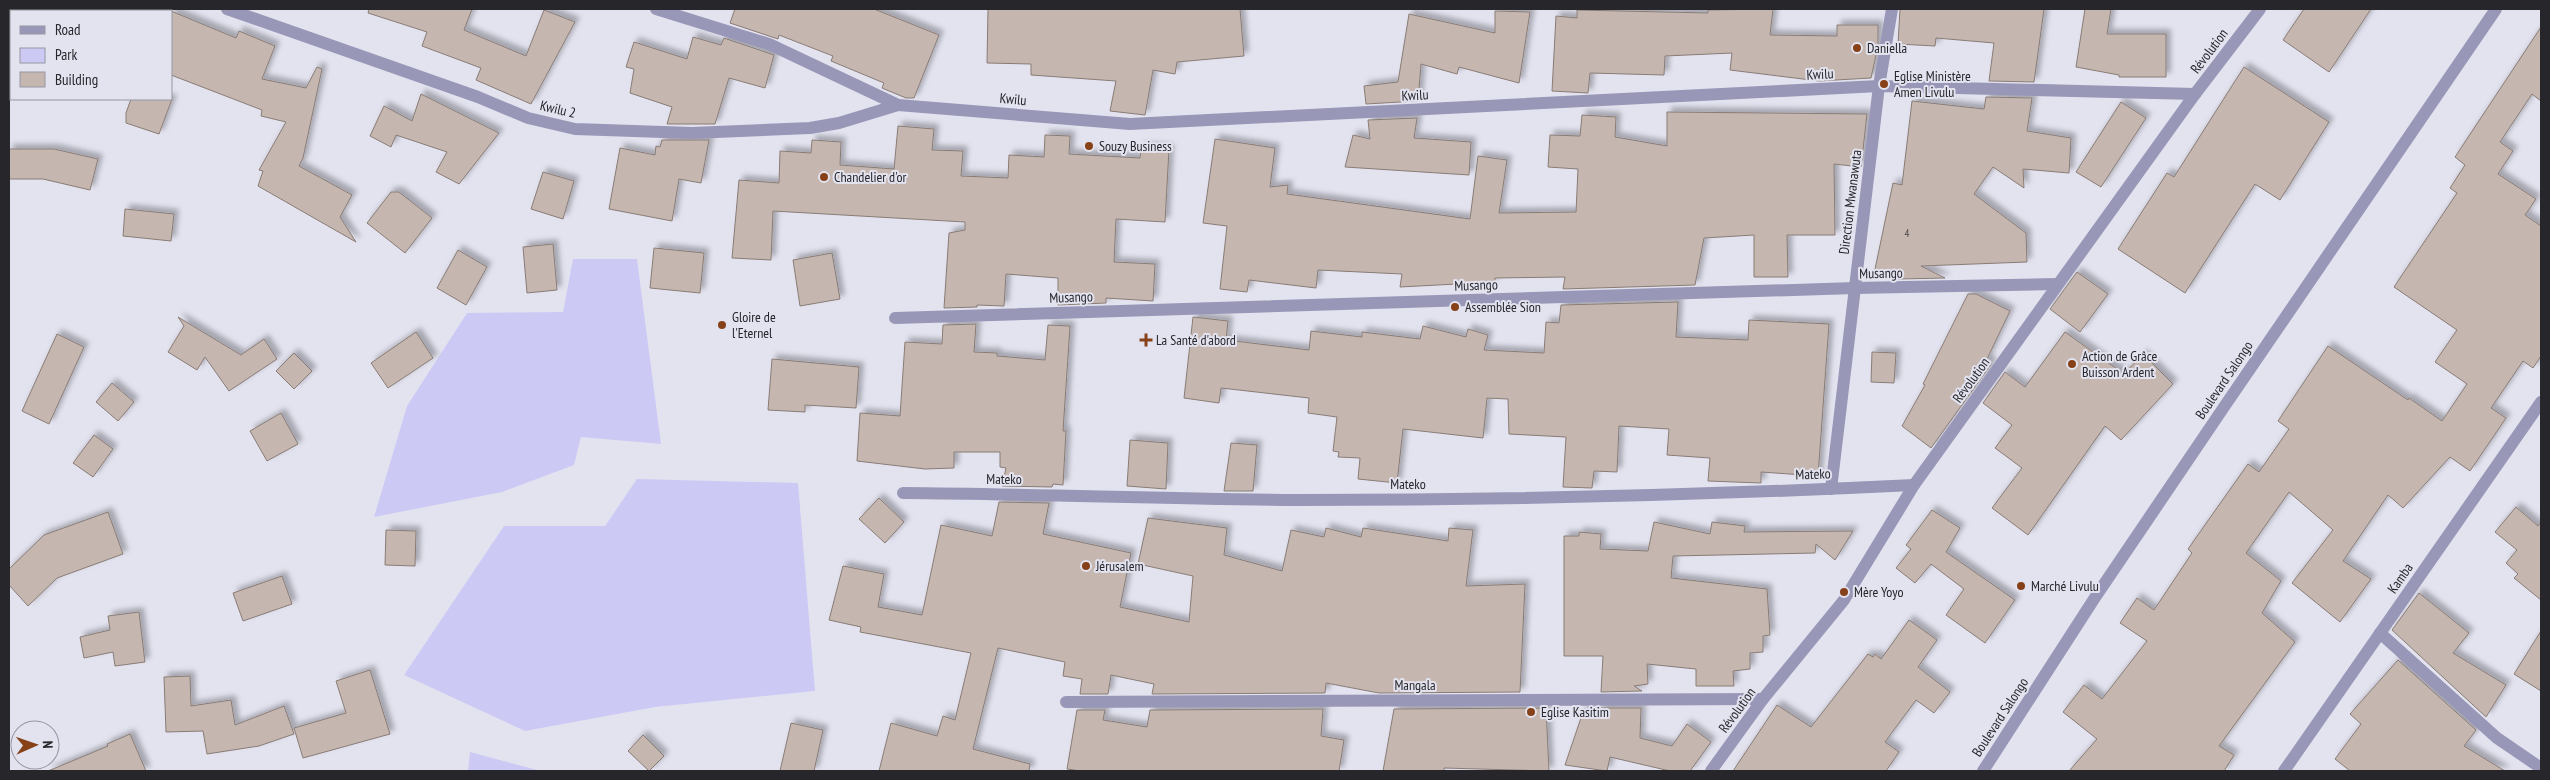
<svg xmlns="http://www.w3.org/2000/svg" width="2550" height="780" viewBox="0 0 2550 780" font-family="'PT Sans Narrow',sans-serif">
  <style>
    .green { fill: #cccaf4 }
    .building { fill: #c5b6b0; stroke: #897c76; filter: url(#shadow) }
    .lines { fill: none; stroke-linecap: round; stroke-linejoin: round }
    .minor { stroke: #9897b7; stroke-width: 12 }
    .poi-dot { fill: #864119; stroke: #e3e3f0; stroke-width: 2 }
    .labels { text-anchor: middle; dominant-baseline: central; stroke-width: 4; stroke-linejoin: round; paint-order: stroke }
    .number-label { font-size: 11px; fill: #4e4a4c }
    .poi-label { font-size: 14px; fill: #26262b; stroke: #e3e3f0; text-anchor: start }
    .street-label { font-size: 14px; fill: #26262b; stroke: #e3e3f0 }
  </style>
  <defs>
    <filter id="shadow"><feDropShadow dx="4.5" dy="-4.5" stdDeviation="2.5" flood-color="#0004"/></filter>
  </defs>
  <rect width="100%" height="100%" fill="#e3e3f0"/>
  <!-- green -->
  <g class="green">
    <path d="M573 259H637L661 444 581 437 574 465 502 492 374 517 407 406 467 313 563 312Z"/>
    <path d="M637 479 798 483 815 691 655 707 525 731 404 675 504 526H605Z"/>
    <path d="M470 752 541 771H468Z"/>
  </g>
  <!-- building -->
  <g class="building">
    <path d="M369 9H472L464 30 526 56 544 10 575 22 531 104 476 80 481 68 422 46 427 32 368 13Z"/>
    <path d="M735 9H874L939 35 914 98H906L882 88 884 83 831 61 833 56 779 35 778 39 730 23Z"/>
    <path d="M988 9H1240L1244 56 1177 62 1175 74 1153 70 1145 115 1110 111 1116 81 1031 75V64L987 63Z"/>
    <path d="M1773 9 1770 35 1837 36V25H1878V46L1871 78 1819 81 1730 70 1732 53 1665 56 1664 75 1590 73 1588 93 1552 91 1556 16 1577 18V10L1708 13V10Z"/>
    <path d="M1900 9H2044L2034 82 1989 81 1994 43 1936 38 1935 46 1898 44Z"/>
    <path d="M2085 9H2111L2107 34H2166V77H2119V75L2076 67Z"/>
    <path d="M2304 9H2371L2329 72 2283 40Z"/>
    <path d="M171 11 236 38 239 31 275 46 262 79 306 88 317 67 322 69 303 158 299 166 352 195 340 217 356 242 258 186 263 171 259 170 286 122 261 116 262 110 171 75Z"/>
    <path d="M1495 11 1530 12 1519 83 1459 67 1457 74 1421 64 1418 101 1366 104 1364 86 1398 82 1409 14 1495 33Z"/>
    <path d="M2541 27V101L2532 94 2500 142 2513 151 2498 174 2536 199 2525 215 2541 226V356L2533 368 2523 361 2491 408 2506 418 2470 471 2450 457 2403 508 2388 495 2343 561 2371 579 2340 622 2292 583 2333 530 2289 492 2246 553 2281 581 2262 613 2295 642 2219 746 2234 755 2224 771H2069L2097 739 2063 712 2084 685 2102 699 2147 641 2120 623 2137 598 2154 610 2192 553 2188 549 2248 464 2259 472 2289 429 2278 421 2328 346 2408 400 2409 398 2442 421 2467 384 2435 362 2457 330 2394 287 2457 193 2450 188 2465 165 2455 157Z"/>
    <path d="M693 37 721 45 724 38 774 55 765 88 729 78 715 124H667L672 107 630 93 634 69 626 67 634 42 687 59Z"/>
    <path d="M2244 67 2329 122 2280 200 2255 184 2185 293 2118 249 2167 173 2174 177Z"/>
    <path d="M421 94 499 133 459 184 436 172 447 152 396 135 391 147 370 136 384 106 412 121Z"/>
    <path d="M1986 97 2032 98 2027 131 2071 138 2069 173 2023 169 2024 188 1993 167 1974 194 2026 233 2027 262 1921 266 1945 278 1899 279 1874 274 1893 183 1902 185 1912 101 1984 109Z"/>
    <path d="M131 99H172L159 134 126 123V113Z"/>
    <path d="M2121 102 2146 118 2101 187 2076 172Z"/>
    <path d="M1667 112 1867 114 1861 167 1834 164 1835 235H1787L1788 277H1754V235L1704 238 1695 285 1563 289 1565 277 1495 278V282L1400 287 1402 274 1318 270 1316 288 1249 280 1247 292 1220 289 1227 226 1203 223 1215 139 1275 148 1270 187 1288 185 1287 194 1470 219 1478 156 1507 160 1499 213 1576 212 1578 169 1548 167 1550 135 1580 136 1582 115 1616 117 1615 137 1667 146Z"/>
    <path d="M1417 118 1414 138 1471 142 1469 175 1345 167 1353 135 1370 139 1368 120Z"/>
    <path d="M898 126 934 129 932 150 963 151 961 176 1008 178 1009 155 1044 157 1045 135 1070 136 1069 154 1140 158 1141 147 1169 149 1165 222 1116 219 1114 262 1155 264 1153 301 1106 298V303L1058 305V278L1006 274 1004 306 977 305V307L944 308 949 233 965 230V222L773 211 771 260 732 258 739 180 779 183 780 151 811 153 812 140 841 142 840 165 894 169Z"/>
    <path d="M662 140H709L701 183 679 179 672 221 609 209 620 148 655 155 656 146 660 147Z"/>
    <path d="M9 149H54L98 159 90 190 43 179H9Z"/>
    <path d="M543 172 574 181 563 219 531 209Z"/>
    <path d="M391 192H399L432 218 405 253 367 223Z"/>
    <path d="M125 209 174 214 171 241 123 236Z"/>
    <path d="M553 244 557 290 527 293 523 247Z"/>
    <path d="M654 248 704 253 700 293 650 288Z"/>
    <path d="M458 250 487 267 466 305 437 288Z"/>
    <path d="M832 253 840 299 800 306 793 260Z"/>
    <path d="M2077 272 2108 294 2080 332 2050 309Z"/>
    <path d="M1968 294H1976L2010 311 1987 359 1992 363 1931 448 1902 426 1925 385 1923 384Z"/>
    <path d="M1678 302 1676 337 1748 340 1749 320 1829 324 1818 476 1761 472V483L1708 481 1710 458 1667 455 1669 429 1619 426 1617 472 1594 471 1592 488 1563 487 1566 437 1509 434 1508 399 1487 398 1483 438 1403 429 1397 483 1358 479 1360 458 1338 457 1339 452 1333 451 1337 417 1308 413 1309 398 1221 388 1219 403 1184 398 1193 317 1228 321 1226 340 1309 350 1311 331 1362 337V332L1420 339 1423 326 1466 337 1468 329 1488 335 1484 350 1544 353 1546 322 1559 323 1561 305Z"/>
    <path d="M178 317 241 355 264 339 277 359 229 391 205 357 197 370 168 352 184 326Z"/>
    <path d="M976 324 974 352 997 353V356L1045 360 1048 325 1070 326 1063 431H1066L1063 485 1053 484 1052 487 1002 486 1006 468 1000 467V452H954V468L925 469 857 461 860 413 900 416 905 342 942 344 943 325Z"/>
    <path d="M416 332 433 358 388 388 371 363Z"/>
    <path d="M2065 332 2124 374 2143 354 2173 384 2121 440 2105 426 2028 535 1992 508 2022 468 1995 448 2012 425 1983 403 2005 372 2025 387Z"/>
    <path d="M57 334 84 347 49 424 22 411Z"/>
    <path d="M1872 352 1896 353 1894 383 1871 382Z"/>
    <path d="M294 353 312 371 294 389 276 371Z"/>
    <path d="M772 359 859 367 856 408 805 405V412L768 410Z"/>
    <path d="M112 383 134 402 118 421 96 402Z"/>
    <path d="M281 413 298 444 267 461 250 431Z"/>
    <path d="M94 435 113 449 93 477 73 463Z"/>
    <path d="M1130 440 1168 443 1166 489 1127 486Z"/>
    <path d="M1231 443 1257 445 1253 491H1224Z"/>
    <path d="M879 498 904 522 885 543 859 519Z"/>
    <path d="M999 502 1049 503 1043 534 1131 553 1120 607 1189 622 1193 576 1138 564 1148 518 1227 528 1224 555 1282 571 1291 530 1324 537 1326 528 1361 537 1363 528 1448 541 1449 528 1473 530 1466 586 1525 584 1520 692 1379 693 1326 683 1325 693 1152 694 1154 684 1111 675 1108 694H1080L1082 679 1063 676 1065 662 998 648 973 749 1030 764 1029 771H879L891 723 937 736 943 716 955 720 971 653 860 632 861 627 829 620 843 566 884 574 878 607 922 615 941 525 992 536Z"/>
    <path d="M2516 507 2538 526 2541 522V600L2514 578 2518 574 2506 563 2517 550 2495 532Z"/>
    <path d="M1932 510 1960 528 1946 552 2015 600 1985 643 1946 615 1964 589 1931 564 1915 583 1896 568 1911 549 1906 545Z"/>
    <path d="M108 512 123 554 57 578 28 606 9 585V569L44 535Z"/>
    <path d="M1654 522 1710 534 1712 522 1745 526 1744 532 1853 531 1835 560 1816 544 1815 553 1673 556 1671 578 1767 589 1770 635 1763 636V652L1750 653V669L1733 671 1734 686H1696V669L1647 664 1648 684 1634 686 1642 691 1601 692 1603 656H1564V536H1579V532L1601 534 1600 549 1648 551Z"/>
    <path d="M386 530 416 531 415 566 385 565Z"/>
    <path d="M282 576 292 604 243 621 233 593Z"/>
    <path d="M2419 593 2469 633 2453 653 2506 685 2486 717 2392 630Z"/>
    <path d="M139 612 145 662 115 666 113 652 84 658 80 637 110 630 108 616Z"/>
    <path d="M1909 620 1937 640 1918 667 1950 692 1934 713 1916 700 1885 742 1899 752 1886 771H1733L1777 705 1811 727 1868 654 1873 657 1875 654 1881 659Z"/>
    <path d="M2541 631V691L2514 674Z"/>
    <path d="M2398 660 2476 730 2464 746 2505 771H2350L2335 759 2361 724 2350 714Z"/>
    <path d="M370 670 390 734 303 758 294 728 346 713 336 681Z"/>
    <path d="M190 676 191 706 231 700 235 725 284 706 294 734 259 746 207 754 203 731 166 732 164 677Z"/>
    <path d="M1546 708 1549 771 1444 768V771H1383L1394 709Z"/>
    <path d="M1600 708H1641L1640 738 1672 746 1687 724 1711 742 1690 771H1670L1610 757 1607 771 1565 765 1584 709 1600 714Z"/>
    <path d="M1323 709 1321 736 1344 740 1339 771H1081L1067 769 1077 710H1105L1103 720 1147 727 1150 710Z"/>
    <path d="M791 723 823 730 814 771H780Z"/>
    <path d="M130 734 146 771H48L108 746 107 744Z"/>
    <path d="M643 735 664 756 649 771 628 751Z"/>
  </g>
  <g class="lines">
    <!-- minor -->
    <g class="minor">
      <path d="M227 9 478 97 528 118 575 129 692 133 810 128 839 123 898 105"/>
      <path d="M656 9 769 44 898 105 1130 124 1879 86 2195 94"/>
      <path d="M895 318 1855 288 2057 284"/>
      <path d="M1831 489 1879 86 1892 9"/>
      <path d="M903 493C1035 494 1167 499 1299 500 1504 500 1709 495 1914 485"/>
      <path d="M2380 633 2497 738 2541 768"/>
      <path d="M1066 702 1763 699"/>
      <path d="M1711 771 1763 699 1844 600 1914 485 2195 94 2260 9"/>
      <path d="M1983 771 2094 599 2224 407 2496 9"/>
      <path d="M2284 771 2541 402"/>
    </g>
  </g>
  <!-- markers -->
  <g class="poi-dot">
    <circle cx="1857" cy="48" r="5"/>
    <circle cx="1884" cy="84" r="5"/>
    <circle cx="1089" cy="146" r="5"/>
    <circle cx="824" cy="177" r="5"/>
    <circle cx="1455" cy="307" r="5"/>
    <circle cx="722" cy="325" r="5"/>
    <path d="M1143.5 332.5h5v5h5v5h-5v5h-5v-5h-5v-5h5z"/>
    <circle cx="2072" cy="364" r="5"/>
    <circle cx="1086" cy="566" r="5"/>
    <circle cx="2021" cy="586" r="5"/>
    <circle cx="1844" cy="592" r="5"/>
    <circle cx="1531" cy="712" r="5"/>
  </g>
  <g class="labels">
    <!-- number labels -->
    <g class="number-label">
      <text x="1907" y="233">4</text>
    </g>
    <!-- poi labels -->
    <g class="poi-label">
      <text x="1867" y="48">Daniella</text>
      <text x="1894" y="76">Eglise Ministère<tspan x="1894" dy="16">Amen Livulu</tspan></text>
      <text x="1099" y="146">Souzy Business</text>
      <text x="834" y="177">Chandelier d'or</text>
      <text x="1465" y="307">Assemblée Sion</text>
      <text x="732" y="317">Gloire de<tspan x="732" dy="16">l'Eternel</tspan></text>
      <text x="1156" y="340">La Santé d'abord</text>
      <text x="2082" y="356">Action de Grâce<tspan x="2082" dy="16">Buisson Ardent</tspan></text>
      <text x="1096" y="566">Jérusalem</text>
      <text x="2031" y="586">Marché Livulu</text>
      <text x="1854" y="592">Mère Yoyo</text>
      <text x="1541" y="712">Eglise Kasitim</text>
    </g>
    <!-- street labels -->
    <g class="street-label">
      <text transform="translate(2209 51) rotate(-53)">Révolution</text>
      <text transform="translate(1820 74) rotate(-3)">Kwilu</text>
      <text transform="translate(1415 95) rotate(-3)">Kwilu</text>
      <text transform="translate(1013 99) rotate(5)">Kwilu</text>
      <text transform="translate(558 109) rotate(13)">Kwilu 2</text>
      <text transform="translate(1850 202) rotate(-83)">Direction Mwanawuta</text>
      <text transform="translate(1881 273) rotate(-1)">Musango</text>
      <text transform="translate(1476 285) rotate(-2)">Musango</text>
      <text transform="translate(1071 297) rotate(-2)">Musango</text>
      <text transform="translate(1971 380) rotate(-54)">Révolution</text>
      <text transform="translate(2224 380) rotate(-56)">Boulevard Salongo</text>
      <text transform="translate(1813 474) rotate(-2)">Mateko</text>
      <text x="1004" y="479">Mateko</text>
      <text x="1408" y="484">Mateko</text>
      <text transform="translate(2400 578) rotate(-55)">Kamba</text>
      <text x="1415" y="685">Mangala</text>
      <text transform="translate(1737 710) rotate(-54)">Révolution</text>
      <text transform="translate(2000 717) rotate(-57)">Boulevard Salongo</text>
    </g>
  </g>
  <!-- border -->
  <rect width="2550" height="780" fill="none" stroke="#26262b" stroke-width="20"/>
  <!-- legend -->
  <rect x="10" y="10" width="162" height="90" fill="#e3e3f0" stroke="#9797a1"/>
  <rect x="20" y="26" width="25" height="8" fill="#9897b7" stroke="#9797a1"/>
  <text x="55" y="35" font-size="15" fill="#26262b">Road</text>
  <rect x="20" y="48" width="25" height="15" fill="#cccaf4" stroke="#9797a1"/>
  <text x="55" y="60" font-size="15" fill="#26262b">Park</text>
  <rect x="20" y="72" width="25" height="15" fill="#c5b6b0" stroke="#9797a1"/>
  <text x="55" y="85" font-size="15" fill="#26262b">Building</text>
  <!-- north arrow -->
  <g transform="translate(35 745) rotate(88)"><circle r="24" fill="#e3e3f0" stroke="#9797a1"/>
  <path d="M0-4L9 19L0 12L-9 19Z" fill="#864119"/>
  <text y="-8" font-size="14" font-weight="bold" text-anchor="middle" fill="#26262b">N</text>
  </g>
</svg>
